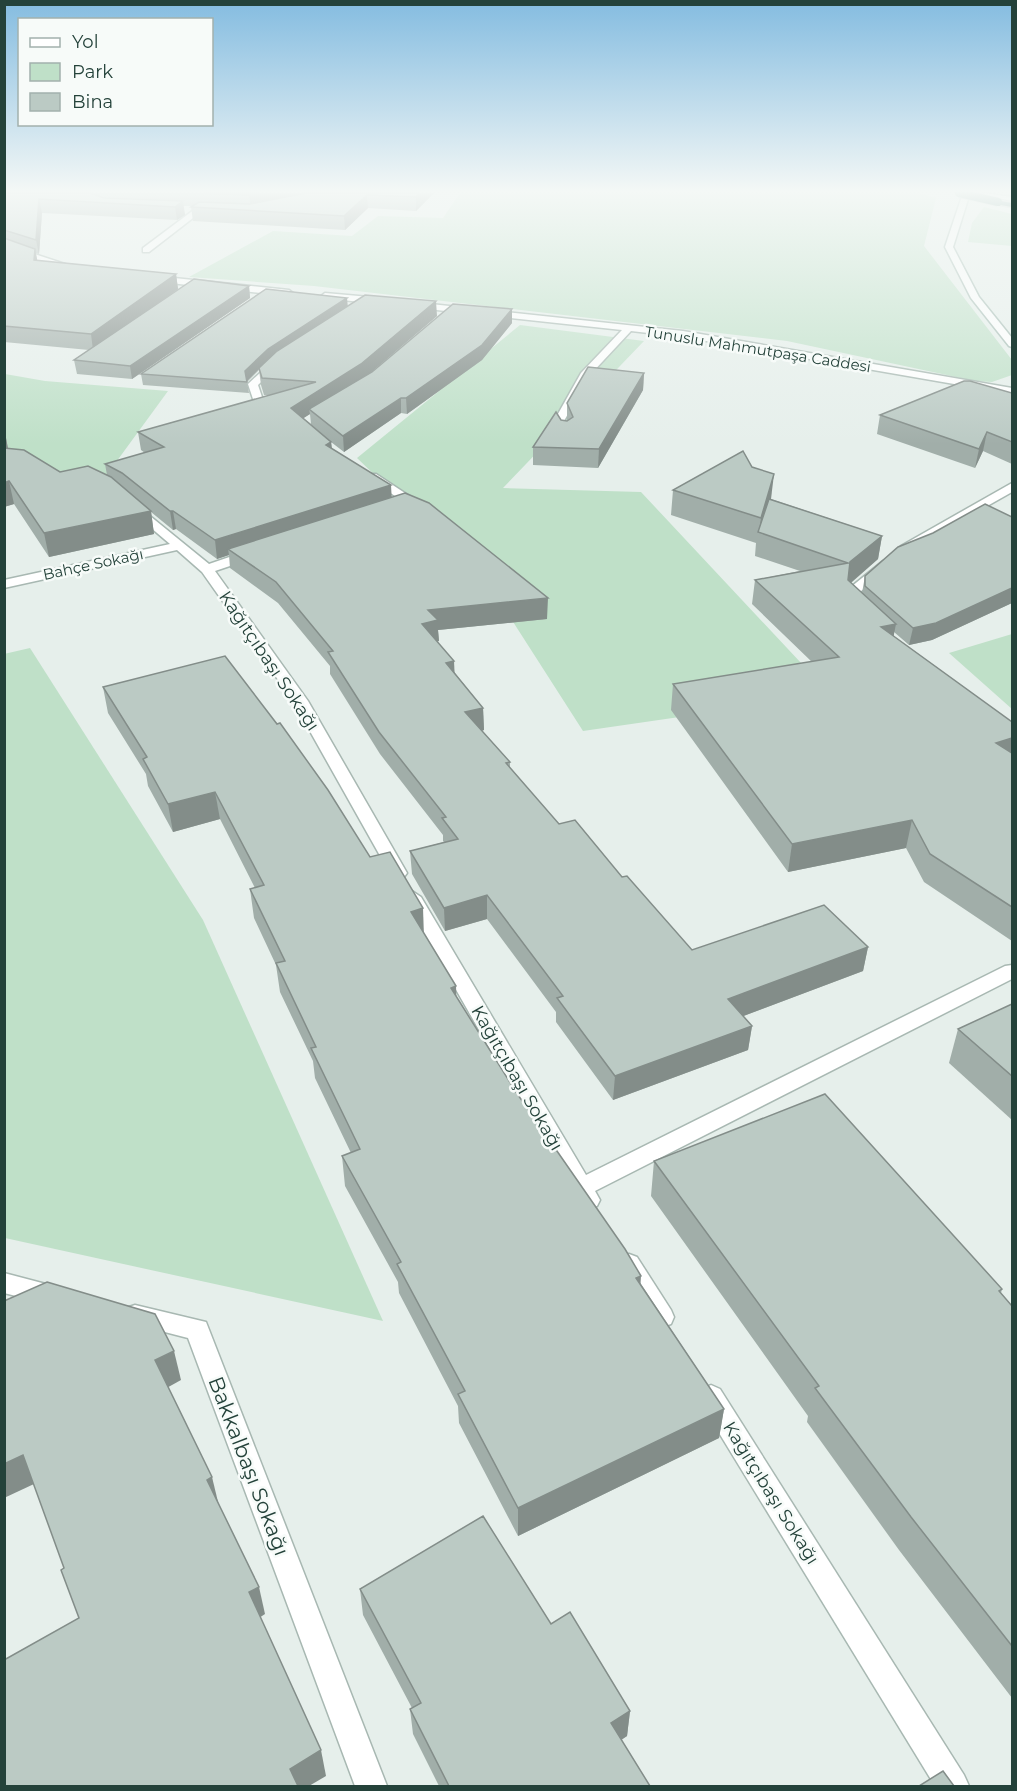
<svg xmlns="http://www.w3.org/2000/svg" width="1017" height="1791" viewBox="0 0 1017 1791" font-family="Montserrat,sans-serif">
  <style>
    .green { fill: #bfe0c8 }
    .lines { fill: none; stroke-linecap: round; stroke-linejoin: round }
    .service-casing { stroke: #a8b8b2; stroke-width: 3 }
    .minor-casing { stroke: #a8b8b2; stroke-width: 3 }
    .secondary-casing { stroke: #a4bbb3; stroke-width: 3 }
    .motorway-casing { stroke: #c2cac8; stroke-width: 3 }
    .service { fill: #fff; fill-rule: evenodd }
    .minor { fill: #fff; fill-rule: evenodd }
    .secondary { fill: #fff; fill-rule: evenodd }
    .motorway { fill: #2f6f62; fill-rule: evenodd }
    .motorway-bridge-casing { stroke: #c2cac8; stroke-width: 10; stroke-linecap: butt }
    .motorway-bridge { stroke: #2f6f62; stroke-width: 8 }
    .wall { fill: #a1aea9; fill-rule: evenodd }
    .shaded-wall { fill: #838d89 }
    .building { fill: #bbcac4; stroke: #838d89; stroke-width: 1.5 }
    .labels { text-anchor: middle; dominant-baseline: central; stroke-width: 5; stroke-linejoin: round; paint-order: stroke }
    .far-street-label { font-size: 15px; fill: #24423a; stroke: #f7fbf9 }
    .street-label { font-size: 18px; fill: #24423a; stroke: #f7fbf9 }
    .near-street-label { font-size: 21px; fill: #24423a; stroke: #f7fbf9 }
  </style>
  <rect width="100%" height="100%" fill="#e6efeb"/>
  <!-- green -->
  <g class="green">
    <path d="M460 193H919L936 198 924 246 1012 360V375L992 382 975 381 787 341 314 286 189 277 273 231 352 236 378 216 443 218Z"/>
    <path d="M984 207 1012 214V246L968 242 972 223Z"/>
    <path d="M520 325 644 341 503 488 641 492 831 695 583 731 490 586 357 458Z"/>
    <path d="M5 374 45 381 168 391 103 480 5 466Z"/>
    <path d="M1012 634V709L949 653Z"/>
    <path d="M30 648 203 920 383 1321 5 1238 4 654Z"/>
  </g>
  <g class="lines">
    <defs>
      <g id="service">
        <path d="M984 193 1012 197V201L984 195Z"/>
        <path d="M195 209 202 211 149 252H143V248Z"/>
      </g>
      <g id="minor">
        <path d="M4 244 71 266 72 268 65 270 4 249Z"/>
        <path d="M155 276 289 290 293 293 289 296 152 281Z"/>
        <path d="M325 293 381 298 385 301 381 304 322 298 321 296Z"/>
        <path d="M412 302 683 331 1012 388V394L683 337 631 331 589 376 564 421 570 434 565 437 561 436 554 421 581 373 622 330 409 307V303Z"/>
        <path d="M274 360 282 362 258 385 263 400 254 402 248 384Z"/>
        <path d="M368 474H376L420 503 408 509H400V503L404 502 368 478Z"/>
        <path d="M1012 483V492L911 549H903L901 546Z"/>
        <path d="M134 503 209 564 247 551H257V557L215 571 308 701 407 873 404 877H392L293 701 202 572 177 550 4 588V580L170 544 130 510 128 507Z"/>
        <path d="M883 561 888 562V568L860 592V604L865 609 858 613 846 605V591Z"/>
        <path d="M412 891 421 897 586 1175 1005 966 1012 965V979L595 1191 600 1200 597 1206C583 1211 581 1204 573 1194L403 897Z"/>
        <path d="M629 1254 637 1257 671 1310 674 1317 671 1324 662 1327 653 1324 621 1271 617 1264 621 1257Z"/>
        <path d="M4 1273 61 1288 64 1295 61 1302 52 1305 4 1293Z"/>
        <path d="M135 1305 206 1322 387 1786H355L188 1338 126 1322 123 1315 126 1308Z"/>
        <path d="M711 1385 720 1389 964 1775 969 1786H935L702 1405 698 1397 702 1389Z"/>
      </g>
      <path id="secondary" d="M963 193H970L953 247 979 297 1012 338V347L1009 346 971 298 945 247Z"/>
      <path id="motorway" d="M995 200 1012 203V207L995 204Z"/>
    </defs>
    <!-- service casing -->
    <use href="#service" class="service-casing"/>
    <!-- minor casing -->
    <use href="#minor" class="minor-casing"/>
    <!-- secondary casing -->
    <use href="#secondary" class="secondary-casing"/>
    <!-- motorway casing -->
    <use href="#motorway" class="motorway-casing"/>
    <!-- service -->
    <use href="#service" class="service"/>
    <!-- minor -->
    <use href="#minor" class="minor"/>
    <!-- secondary -->
    <use href="#secondary" class="secondary"/>
    <!-- motorway -->
    <use href="#motorway" class="motorway"/>
    <defs>
      <path id="motorway-bridge" d="M959 193 998 202"/>
    </defs>
    <!-- motorway-bridge casing -->
    <use href="#motorway-bridge" class="motorway-bridge-casing"/>
    <!-- motorway-bridge -->
    <use href="#motorway-bridge" class="motorway-bridge"/>
  </g>
  <!-- wall -->
  <g class="wall">
    <path d="M4 193H434L416 211 368 208 345 230 193 221 191 207 192 206H183L185 215 177 220 42 213 39 254 36 253 37 261 176 274 178 289 249 286 250 298 132 379 77 374 74 360 89 350 4 342Z"/>
    <path d="M348 306 437 316 369 374 512 309V323L482 360 407 414 401 413 344 452 331 442 332 449 392 497 547 619 438 630 439 641H437L455 673 483 708 484 730 482 731 510 762V768L559 824 622 877 692 950 868 947 863 971 743 1016 752 1026 748 1050 613 1100 556 1022V1012L487 919 445 931 412 874 410 851 444 842 443 841V835L380 754 330 674V666L278 603 230 568 229 555 217 559 176 529 173 530 151 512 154 534 49 557 14 504 4 507V437L6 438 8 448 60 472 107 475 105 464 145 453 141 450 138 432 270 395H264L261 385 259 370 247 382 249 393 143 385 141 374ZM310 414 311 424 303 418Z"/>
    <path d="M644 373 643 390 598 468 533 465V447L561 420 567 421V403Z"/>
    <path d="M1012 393V464L983 451 975 468 877 434 880 415Z"/>
    <path d="M673 490 771 499 882 536 878 559 851 583 862 593 865 576 1012 517V603L932 640 909 645 894 632V636L1012 722V941L924 882 906 848 788 872 671 710 673 684 812 662 752 604 755 580 800 571 755 556 756 543 671 515Z"/>
    <path d="M103 687 370 857 424 935 456 986V996L516 1092 641 1284 724 1409 719 1438 518 1536 459 1423 458 1406 399 1293 398 1282 345 1186 342 1156 351 1153 315 1078 313 1061 280 992 276 965 254 918 250 889 255 888 220 819 173 832 148 786 146 774 108 713Z"/>
    <path d="M1012 1004V1120L949 1063 958 1029Z"/>
    <path d="M654 1161 1002 1289 1001 1293 1012 1306V1698L899 1550 807 1422 808 1416 651 1196Z"/>
    <path d="M360 1589 551 1624 630 1711 627 1736 621 1740 650 1786H439L413 1734 410 1709 412 1708 363 1615Z"/>
  </g>
  <!-- shaded-wall -->
  <g class="shaded-wall">
    <path d="M260 193H335L251 209 249 195Z"/>
    <path d="M419 193H434L416 211V197Z"/>
    <path d="M367 195 368 208 345 230 344 216Z"/>
    <path d="M39 199 42 213 39 254 36 240Z"/>
    <path d="M183 201 185 215 177 220 175 207Z"/>
    <path d="M35 249 38 264 34 260Z"/>
    <path d="M176 274 178 289 93 350 91 334Z"/>
    <path d="M249 286 250 298 132 379 130 366Z"/>
    <path d="M347 298 348 308 269 359 246 382 245 371 268 349Z"/>
    <path d="M436 301 437 316 362 380 309 409 310 414 293 425 291 408Z"/>
    <path d="M512 309V323L482 360 407 414 406 398Z"/>
    <path d="M644 373 643 390 598 468 599 449Z"/>
    <path d="M401 398V413L344 452 343 436Z"/>
    <path d="M987 432 983 451 975 468 979 449Z"/>
    <path d="M4 438H6L10 460H4Z"/>
    <path d="M331 442 333 459 326 445Z"/>
    <path d="M774 474 771 499 761 533 759 532 761 518Z"/>
    <path d="M9 481 14 504 4 507V483Z"/>
    <path d="M391 485 392 503 228 549 229 555 217 559 215 540Z"/>
    <path d="M151 511 154 534 49 557 44 533Z"/>
    <path d="M170 511H173L176 529 173 530Z"/>
    <path d="M882 536 878 559 847 586 850 562Z"/>
    <path d="M1012 588V603L932 640 909 645 913 628Z"/>
    <path d="M548 598 547 619 438 630 439 641 423 645 422 624 428 610Z"/>
    <path d="M896 624 891 649 881 627Z"/>
    <path d="M454 661 455 682 446 663Z"/>
    <path d="M483 708 484 730 466 734 465 712Z"/>
    <path d="M1012 738V763L996 743Z"/>
    <path d="M215 792 220 819 173 832 168 804Z"/>
    <path d="M912 820 906 848 788 872 792 844Z"/>
    <path d="M487 895V919L445 931 444 908Z"/>
    <path d="M423 908 424 937 411 912Z"/>
    <path d="M868 947 863 971 725 1023 728 999Z"/>
    <path d="M456 986 457 1015 451 988Z"/>
    <path d="M752 1026 748 1050 613 1100 615 1076Z"/>
    <path d="M641 1276 639 1306 636 1278Z"/>
    <path d="M174 1351 181 1380 163 1390 155 1360Z"/>
    <path d="M724 1409 719 1438 518 1536V1508Z"/>
    <path d="M23 1455 34 1484 4 1498V1464Z"/>
    <path d="M212 1477 219 1506 207 1480Z"/>
    <path d="M259 1587 265 1614 256 1620 249 1592Z"/>
    <path d="M630 1711 627 1736 609 1748 611 1723Z"/>
    <path d="M321 1750 326 1776 309 1786H294L290 1769Z"/>
  </g>
  <!-- building -->
  <g class="building">
    <path d="M4 193H90L104 198 183 201 175 207 39 199 36 240 4 230Z"/>
    <path d="M203 193H260L249 195Z"/>
    <path d="M306 193H419L416 197 367 195 344 216 191 207 199 202 250 204Z"/>
    <path d="M4 238 35 249 34 260 176 274 91 334 4 326Z"/>
    <path d="M194 279 249 286 130 366 74 360Z"/>
    <path d="M266 289 347 298 268 349 245 371 247 382 141 374Z"/>
    <path d="M365 295 436 301 361 364 291 408 331 442 326 445 391 485 215 540 173 511H170L122 473 105 464 164 447 138 432 316 382 262 378 259 368 277 351Z"/>
    <path d="M453 304 512 309 482 345 406 398H401L343 436 309 409 372 372Z"/>
    <path d="M588 367 644 373 599 449 533 447 556 412 561 420 567 421 573 417 567 403Z"/>
    <path d="M964 381H970L1012 393V442L987 432 979 449 880 415Z"/>
    <path d="M4 448 24 450 60 472 88 466 111 477 151 511 44 533 9 481 4 483Z"/>
    <path d="M743 451 752 467 774 474 761 518 673 490Z"/>
    <path d="M405 493 429 503 548 598 428 610 438 620 422 624 454 661 446 663 483 708 465 712 510 762 506 763 559 824 575 820 622 877 627 876 692 950 824 905 868 947 728 999 752 1026 615 1076 557 998 563 996 487 895 444 908 410 851 458 839 442 818 446 817 379 732 328 652 333 651 276 582 228 549Z"/>
    <path d="M769 499 882 536 850 562 848 580 896 624 881 627 1012 722V738L996 743 1012 753V907L930 854 912 820 792 844 673 684 839 657 755 580 848 563 758 532Z"/>
    <path d="M985 504 1012 517V588L936 623 913 628 865 586V576L898 547 933 533Z"/>
    <path d="M225 656 277 724 280 723 328 790 370 857 390 852 423 908 411 912 456 986 451 988 516 1092 625 1249 641 1276 636 1278 724 1409 518 1508 458 1394 465 1391 397 1264 401 1262 342 1156 360 1149 311 1048 316 1047 276 963 285 961 250 889 264 885 215 792 168 804 143 759 147 757 103 687Z"/>
    <path d="M1012 1004V1076L958 1029Z"/>
    <path d="M825 1094 1002 1289 999 1291 1012 1306V1646L911 1517 815 1388 819 1386 654 1161Z"/>
    <path d="M47 1282 155 1314 174 1351 155 1360 212 1477 207 1480 259 1587 249 1592 321 1750 290 1769 298 1786H4V1660L79 1618 61 1570 64 1568 23 1455 4 1464V1301Z"/>
    <path d="M483 1516 551 1624 570 1612 630 1711 611 1723 650 1786H449L410 1709 421 1703 360 1589Z"/>
    <path d="M943 1771 954 1786H919Z"/>
  </g>
  <!-- sky -->
  <linearGradient id="sky" x2="0" y2="1"><stop stop-color="#84bce0"/><stop offset="0.43" stop-color="#f4f8f6"/><stop offset="1" stop-color="#f4f8f6" stop-opacity="0"/></linearGradient>
  <rect width="1017" height="444" fill="url(#sky)"/>
  <g class="labels">
    <!-- far-street labels -->
    <g class="far-street-label">
      <text transform="translate(758 349) rotate(9)">Tunuslu Mahmutpaşa Caddesi</text>
      <text transform="translate(93 564) rotate(-12)">Bahçe Sokağı</text>
    </g>
    <!-- street labels -->
    <g class="street-label">
      <text transform="translate(269 661) rotate(56)">Kağıtçıbaşı Sokağı</text>
      <text transform="translate(517 1078) rotate(60)">Kağıtçıbaşı Sokağı</text>
      <text transform="translate(771 1493) rotate(58)">Kağıtçıbaşı Sokağı</text>
    </g>
    <!-- near-street labels -->
    <g class="near-street-label">
      <text transform="translate(249 1466) rotate(69)">Bakkalbaşı Sokağı</text>
    </g>
  </g>
  <!-- border -->
  <rect width="1017" height="1791" fill="none" stroke="#24423a" stroke-width="12"/>
  <!-- legend -->
  <rect x="18" y="18" width="195" height="108" fill="#f7fbf9" stroke="#a3b1ad" stroke-width="1.5"/>
  <rect x="30" y="38" width="30" height="9" fill="#ffffff" stroke="#a3b1ad" stroke-width="1.5"/>
  <text x="72" y="48" font-size="18" fill="#24423a">Yol</text>
  <rect x="30" y="63" width="30" height="18" fill="#bfe0c8" stroke="#a3b1ad" stroke-width="1.5"/>
  <text x="72" y="78" font-size="18" fill="#24423a">Park</text>
  <rect x="30" y="93" width="30" height="18" fill="#bbcac4" stroke="#a3b1ad" stroke-width="1.5"/>
  <text x="72" y="108" font-size="18" fill="#24423a">Bina</text>
</svg>
